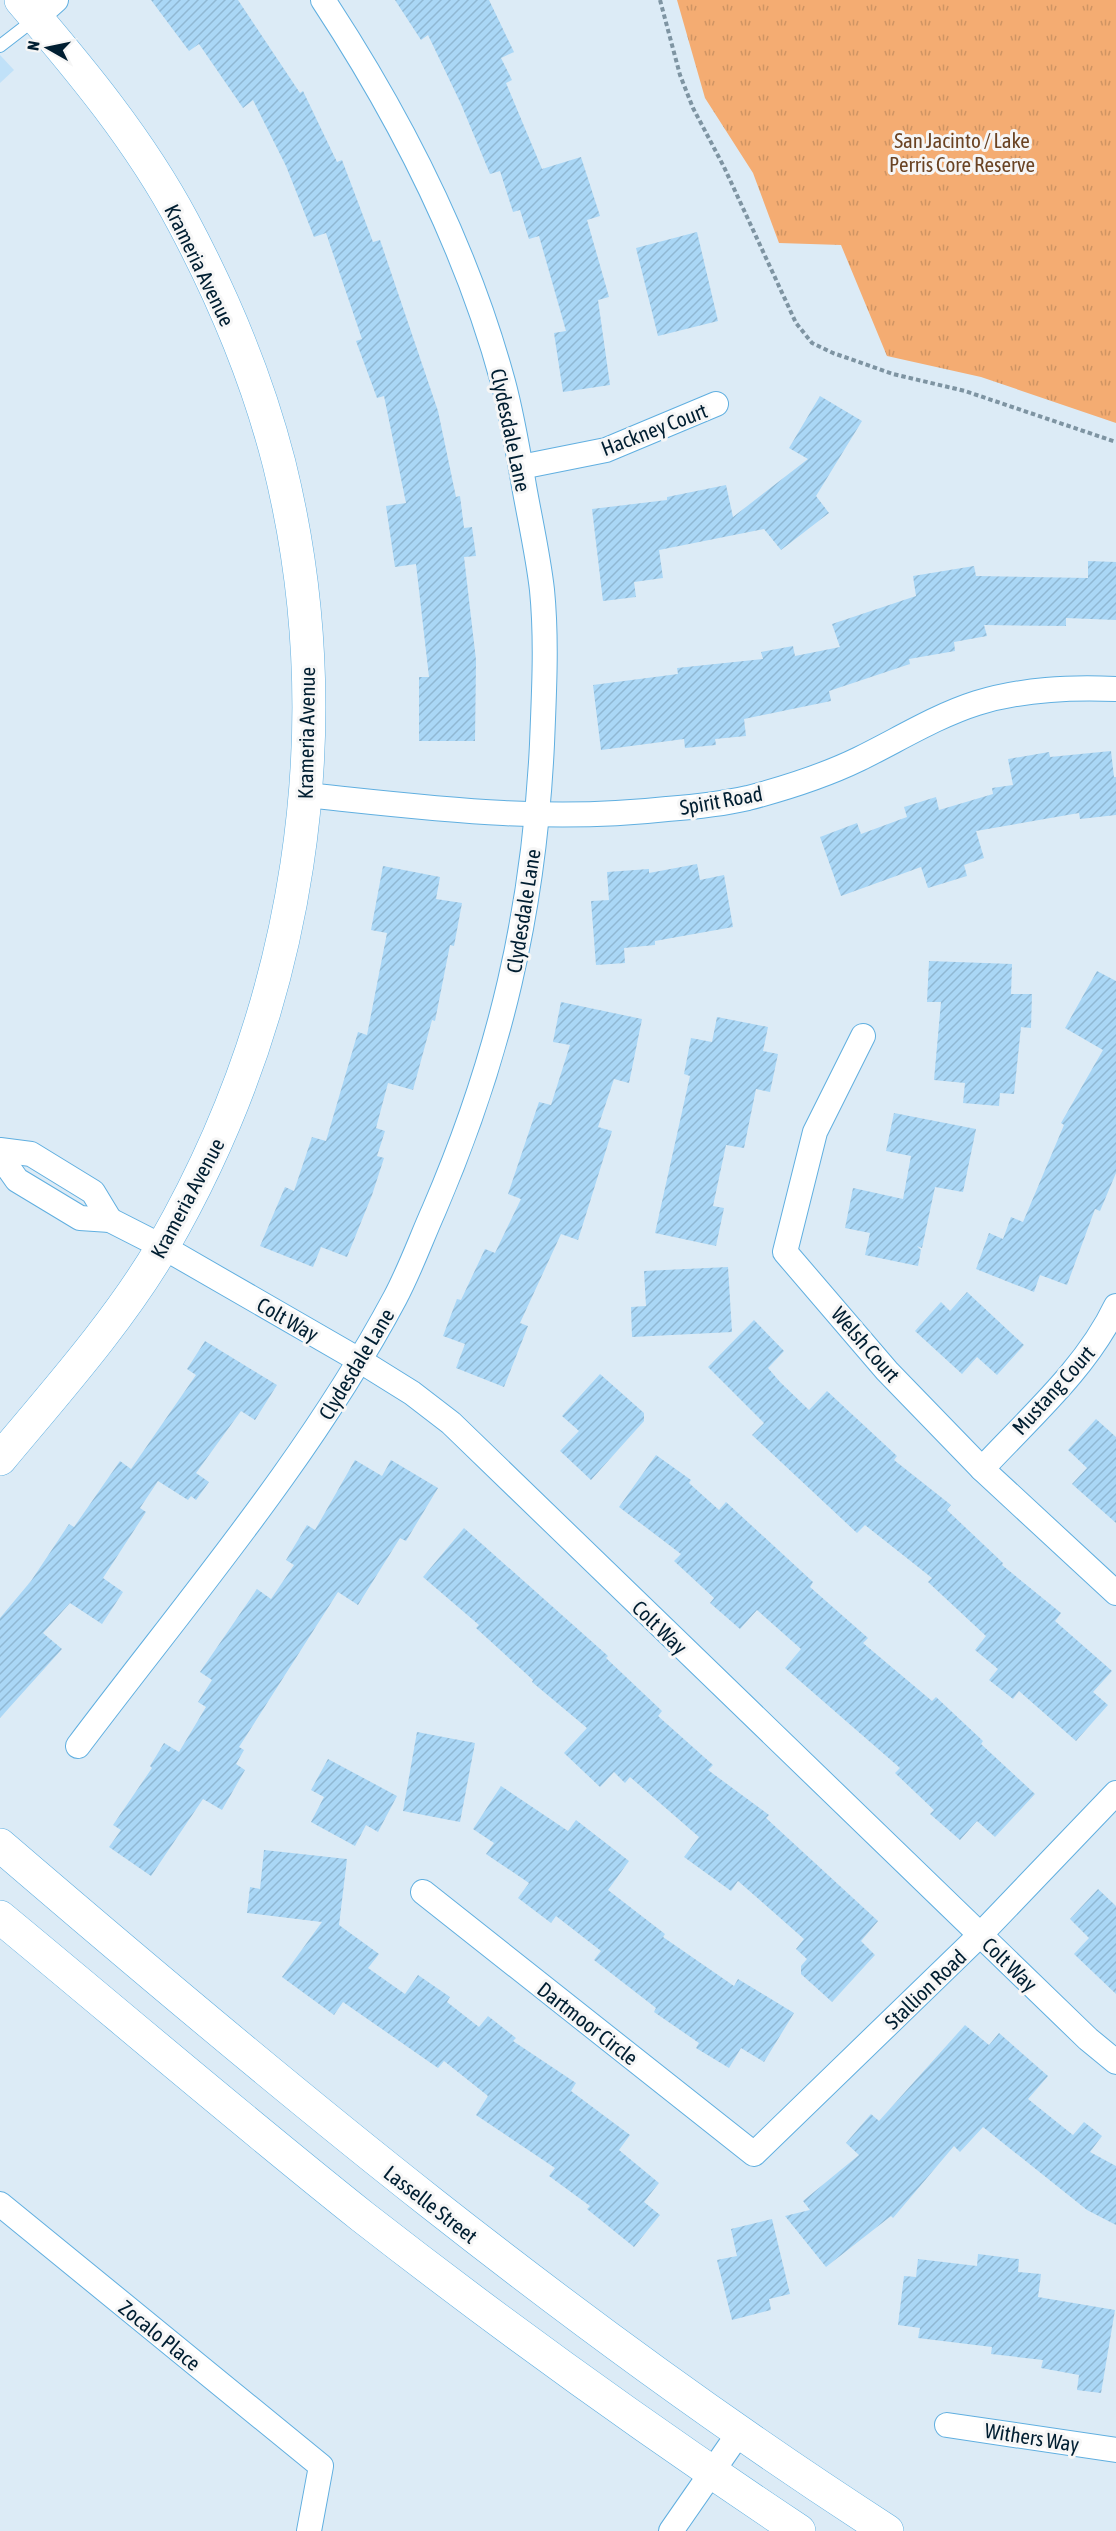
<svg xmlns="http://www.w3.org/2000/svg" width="1116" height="2531" viewBox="0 0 1116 2531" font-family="'Asap Condensed',sans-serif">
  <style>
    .built { fill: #c0e1f8 }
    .grass { fill: url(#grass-tufts) }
    .building { fill: url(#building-hatch) }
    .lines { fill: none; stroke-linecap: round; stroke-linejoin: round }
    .lane-casing { stroke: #60afe0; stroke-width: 14 }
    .street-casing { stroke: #60afe0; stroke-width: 26 }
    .secondary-casing { stroke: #60afe0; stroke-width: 34 }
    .path { stroke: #7e94a2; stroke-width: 4; stroke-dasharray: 4.5 3; stroke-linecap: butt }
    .lane { stroke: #fff; stroke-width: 12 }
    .street { stroke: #fff; stroke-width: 24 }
    .secondary { stroke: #fff; stroke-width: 33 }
    .labels { text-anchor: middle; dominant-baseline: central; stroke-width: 6; stroke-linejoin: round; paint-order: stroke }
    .park-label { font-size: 21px; fill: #6a4323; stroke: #f6f6f6 }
    .street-label { font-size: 21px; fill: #001e31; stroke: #f6f6f6 }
  </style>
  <defs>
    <pattern id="grass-tufts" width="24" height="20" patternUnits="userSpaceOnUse" patternTransform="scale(1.5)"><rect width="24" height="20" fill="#f4ac72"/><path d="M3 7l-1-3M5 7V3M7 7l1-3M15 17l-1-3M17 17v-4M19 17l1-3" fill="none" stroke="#cf9463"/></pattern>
    <pattern id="building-hatch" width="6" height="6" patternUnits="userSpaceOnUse" patternTransform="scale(1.5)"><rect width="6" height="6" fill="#aad7f6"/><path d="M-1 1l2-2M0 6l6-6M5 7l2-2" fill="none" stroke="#90b8d3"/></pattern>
  </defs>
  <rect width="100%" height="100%" fill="#dcebf6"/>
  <!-- built -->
  <path class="built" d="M0 55 14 70 0 83Z"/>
  <!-- grass -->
  <path class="grass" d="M677 0H1116V423L981 377 887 356 841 245 779 243 753 173 705 98Z"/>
  <!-- building -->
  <g class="building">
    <path d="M151 0H238L300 93 303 91 337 162 342 160 373 242 380 240 438 411 456 497 460 496 464 528 472 527 476 556 464 557 476 660 475 741H419V677H429L416 564 395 567 386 506 406 503 384 396 377 398 356 341 362 339 326 233 314 237 286 166 253 100 243 108 199 44 189 51Z"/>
    <path d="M395 0H489L514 52 501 58 512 80 506 83 542 169 581 157 600 216 587 220 609 297 598 300 610 385 563 392 554 333 566 331 539 236 529 239 520 210 513 212 500 171 490 174 461 104 428 35 421 40Z"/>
    <path d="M697 232 718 321 658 336 636 248Z"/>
    <path d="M820 396 862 421 816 496 829 513 781 550 764 529 659 550 663 578 634 582 636 597 603 601 592 509 667 500V497L726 485 733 517 808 459 789 448Z"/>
    <path d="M1088 561 1116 562V620L1066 618V626L984 625 987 636 954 642 955 651 909 659 910 664 829 691 831 701 744 719 746 736 715 739 716 745 685 748 684 739 601 750 593 685 678 674 677 668 763 659 761 652 793 646 795 656 840 647 832 624 916 596 913 576 974 566 976 576 1088 578Z"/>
    <path d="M1111 751 1114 777H1116V815L1080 819 1079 813 976 831 984 858 964 865 967 876 928 888 921 867 841 896 820 837 857 823 861 834 907 817 904 807 936 797 939 810 993 794 992 788 1013 785 1008 759 1049 752 1050 757Z"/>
    <path d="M697 864 700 880 724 875 733 927 655 941V945L624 948 625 963 596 965 591 901 609 900 607 872 649 869V873Z"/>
    <path d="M383 866 440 877 436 899 462 903 454 946 450 945 435 1021 432 1020 413 1090 388 1083 376 1128 385 1131 377 1156 384 1158 372 1195 347 1257 321 1247 313 1267 260 1246 285 1187 294 1191 312 1137 326 1141 358 1032 367 1035 387 933 371 930Z"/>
    <path d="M929 961 1012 964 1011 994H1032L1031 1028 1021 1027 1014 1094 1000 1093 999 1106 963 1103 965 1083 934 1080 941 1002H927Z"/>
    <path d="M1097 971 1116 981V1173L1100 1211 1095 1209 1067 1285 1040 1275 1034 1292 976 1269 989 1233 1003 1239 1011 1217 1023 1222 1064 1125 1061 1123 1103 1050 1065 1028Z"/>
    <path d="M561 1002 642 1019 629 1083 614 1079 598 1127 612 1131 578 1240 561 1234 520 1323 528 1326 504 1387 456 1368 465 1344 443 1336 457 1299 461 1300 485 1249 495 1253 521 1199 508 1194 539 1102 551 1105 570 1045 553 1042Z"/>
    <path d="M717 1017 768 1027 763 1051 778 1054 770 1092 756 1089 744 1148 726 1145 713 1206 724 1208 716 1246 655 1233 690 1076 684 1074 691 1038 712 1042Z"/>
    <path d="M894 1113 976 1129 963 1192 935 1187 922 1248 917 1246 921 1250 918 1266 865 1255 870 1233 845 1228 853 1188 903 1199 911 1156 886 1151Z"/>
    <path d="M728 1267 732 1332 632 1337 631 1307 646 1306 644 1271Z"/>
    <path d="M967 1292 1024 1345 997 1375 977 1357 962 1374 915 1331 941 1302 950 1311Z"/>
    <path d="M754 1320 784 1351 768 1368 780 1382 809 1410 827 1391 897 1456 894 1460 951 1505 947 1510 1003 1563 1002 1565 1061 1613 1055 1621 1112 1671 1093 1692 1108 1705 1076 1741 1019 1691 1013 1699 989 1680 998 1669 975 1650 986 1636 928 1582 932 1578 865 1525 857 1533 752 1435 764 1423 708 1367Z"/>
    <path d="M205 1341 277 1385 255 1420 241 1411 196 1473 209 1482 196 1500 191 1496 188 1500 158 1481 140 1508 146 1512 103 1578 123 1592 102 1624 70 1603 43 1633 62 1649 0 1718V1618L31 1581 69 1524 74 1527 120 1461 131 1469 196 1375 187 1369Z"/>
    <path d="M600 1374 644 1413V1421L591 1480 560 1451 579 1431 562 1416Z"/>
    <path d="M1096 1419 1116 1437V1523L1072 1484 1087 1468 1068 1450Z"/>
    <path d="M656 1455 691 1480 689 1483 719 1510 726 1502 813 1582 810 1587 868 1638 863 1643 932 1701 936 1697 983 1741 981 1744 1035 1794 995 1837 977 1821 960 1840 930 1814 934 1810 895 1773 900 1768 785 1668 801 1649 757 1610 740 1629 710 1603 714 1598 674 1561 681 1554 619 1507Z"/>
    <path d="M355 1460 382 1476 391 1460 438 1488 406 1541 400 1538 358 1605 338 1592 239 1747 244 1750 236 1764 245 1770 222 1810 203 1799 151 1876 109 1847 121 1830 113 1825 152 1768 150 1766 164 1743 179 1752 206 1707 198 1702 212 1680 200 1672 257 1589 271 1599 294 1565 286 1560 307 1525 315 1530Z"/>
    <path d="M464 1528 608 1656 606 1658 662 1711 658 1716 713 1765 708 1770 769 1815 766 1818 878 1921 861 1941 875 1955 832 2002 801 1974V1966L807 1959 796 1949 804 1939 738 1881 731 1891 684 1857 699 1837 630 1777 625 1783 614 1772 600 1787 564 1753 587 1728 532 1682 533 1680 476 1628 479 1625 423 1577Z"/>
    <path d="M417 1732 475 1743 460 1822 403 1811Z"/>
    <path d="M328 1759 397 1796 378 1832 366 1825 355 1846 311 1822 324 1797 311 1790Z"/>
    <path d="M501 1786 568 1831 576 1820 629 1861 608 1890 665 1934 663 1937 734 1986 738 1979 794 2013 764 2062 741 2048 729 2068 696 2048 699 2043 654 2012 656 2008 594 1960 601 1951 556 1916 551 1923 518 1898 529 1883 486 1854 494 1843 473 1829Z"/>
    <path d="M264 1850 347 1859 339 1925 379 1954 368 1968 405 1994 418 1975 450 1997 447 2002 479 2027 488 2016 516 2038 513 2041 576 2083 571 2091 630 2135 619 2150 659 2183 644 2202 660 2215 634 2247 587 2209 590 2206 549 2176 555 2168 476 2115 488 2096 444 2061 438 2068 343 2002 334 2015 282 1977 322 1922 247 1913 250 1887 260 1889Z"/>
    <path d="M1098 1889 1116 1906V1994L1074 1954 1089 1938 1070 1919Z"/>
    <path d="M965 2025 989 2045 999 2033 1048 2076 1028 2099 1073 2135 1084 2122 1102 2136 1090 2152 1116 2166V2225L1087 2210 983 2127 960 2152 954 2146 893 2218 891 2216 826 2267 785 2216 810 2210 803 2201 859 2155 846 2143 871 2114 879 2121Z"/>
    <path d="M772 2219 790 2294 769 2299 771 2310 732 2320 717 2260 737 2256 731 2229Z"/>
    <path d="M978 2254 1019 2259 1018 2272 1041 2274 1038 2297 1115 2310 1101 2393 1077 2390 1079 2375 1041 2368 1043 2360 991 2354 992 2347 918 2338 920 2328 898 2325 904 2276 916 2277 918 2259 977 2266Z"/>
  </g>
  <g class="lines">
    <defs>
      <path id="lane" d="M0 46 35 19"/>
      <g id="street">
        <path d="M36 18 56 0"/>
        <path d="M521 467 606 450 716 404"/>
        <path d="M306 795C430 808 543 823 667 809 694 807 722 804 748 798 786 788 824 776 859 759 898 740 936 716 977 703 1023 689 1069 687 1116 689"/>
        <path d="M863 1036 815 1132 785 1252 887 1371 982 1469 1116 1593"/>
        <path d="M0 1150 31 1154 93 1192 110 1220"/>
        <path d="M0 1156 17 1180 80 1218 110 1220 163 1247 359 1360 412 1393 451 1423 1088 2039 1116 2062"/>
        <path d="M982 1469C1029 1418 1086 1369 1116 1306"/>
        <path d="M78 1746C188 1600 309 1459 395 1298 410 1270 421 1239 434 1210 500 1057 534 911 542 744 544 693 547 641 542 590 538 555 530 520 524 486 518 451 512 415 503 382 466 246 400 117 323 0"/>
        <path d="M423 1892 754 2154 980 1935 1116 1793"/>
        <path d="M0 2204 321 2466 309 2531"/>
        <path d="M947 2425 1116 2450"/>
        <path d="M671 2531 739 2433"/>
      </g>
      <g id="secondary">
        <path d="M0 1459C55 1393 120 1320 163 1246 299 1010 345 729 279 463 258 381 223 297 183 222 140 141 81 70 21 0"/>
        <path d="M0 1845C284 2089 572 2328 887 2531"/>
        <path d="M0 1917C121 2017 240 2119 363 2217 504 2327 650 2432 799 2531"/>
      </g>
    </defs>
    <!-- lane casing -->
    <use href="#lane" class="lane-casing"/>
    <!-- street casing -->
    <use href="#street" class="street-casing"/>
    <!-- secondary casing -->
    <use href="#secondary" class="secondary-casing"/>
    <!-- path -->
    <path class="path" d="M660 0 680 75 693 108 724 167 796 323 812 343 833 353 893 374 965 391 1116 442"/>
    <!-- lane -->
    <use href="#lane" class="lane"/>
    <!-- street -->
    <use href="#street" class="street"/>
    <!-- secondary -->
    <use href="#secondary" class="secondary"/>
  </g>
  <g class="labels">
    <!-- park labels -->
    <g class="park-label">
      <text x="962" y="140">San Jacinto / Lake<tspan x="962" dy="24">Perris Core Reserve</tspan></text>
    </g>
    <!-- street labels -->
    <g class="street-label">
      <text transform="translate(200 265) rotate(64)">Krameria Avenue</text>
      <text transform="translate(654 429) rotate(-21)">Hackney Court</text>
      <text transform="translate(511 430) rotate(78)">Clydesdale Lane</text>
      <text transform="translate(306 733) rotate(-89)">Krameria Avenue</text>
      <text transform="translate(721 800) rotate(-10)">Spirit Road</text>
      <text transform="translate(523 911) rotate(-81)">Clydesdale Lane</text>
      <text transform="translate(187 1198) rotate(-62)">Krameria Avenue</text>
      <text transform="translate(288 1319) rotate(30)">Colt Way</text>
      <text transform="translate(866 1344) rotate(49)">Welsh Court</text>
      <text transform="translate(356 1364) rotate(-59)">Clydesdale Lane</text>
      <text transform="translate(1053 1390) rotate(-48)">Mustang Court</text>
      <text transform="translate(660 1627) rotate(44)">Colt Way</text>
      <text transform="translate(1010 1964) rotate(44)">Colt Way</text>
      <text transform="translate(925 1989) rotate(-44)">Stallion Road</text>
      <text transform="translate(588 2023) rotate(38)">Dartmoor Circle</text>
      <text transform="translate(431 2204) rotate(38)">Lasselle Street</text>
      <text transform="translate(160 2335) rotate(39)">Zocalo Place</text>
      <text transform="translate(1032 2437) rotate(9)">Withers Way</text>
    </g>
  </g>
  <!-- north arrow -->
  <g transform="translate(48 48) rotate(279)" stroke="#f6f6f6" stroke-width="4.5" paint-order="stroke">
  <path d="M0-4.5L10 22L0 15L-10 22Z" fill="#001e31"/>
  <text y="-9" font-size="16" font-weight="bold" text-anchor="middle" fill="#001e31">N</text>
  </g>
</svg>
